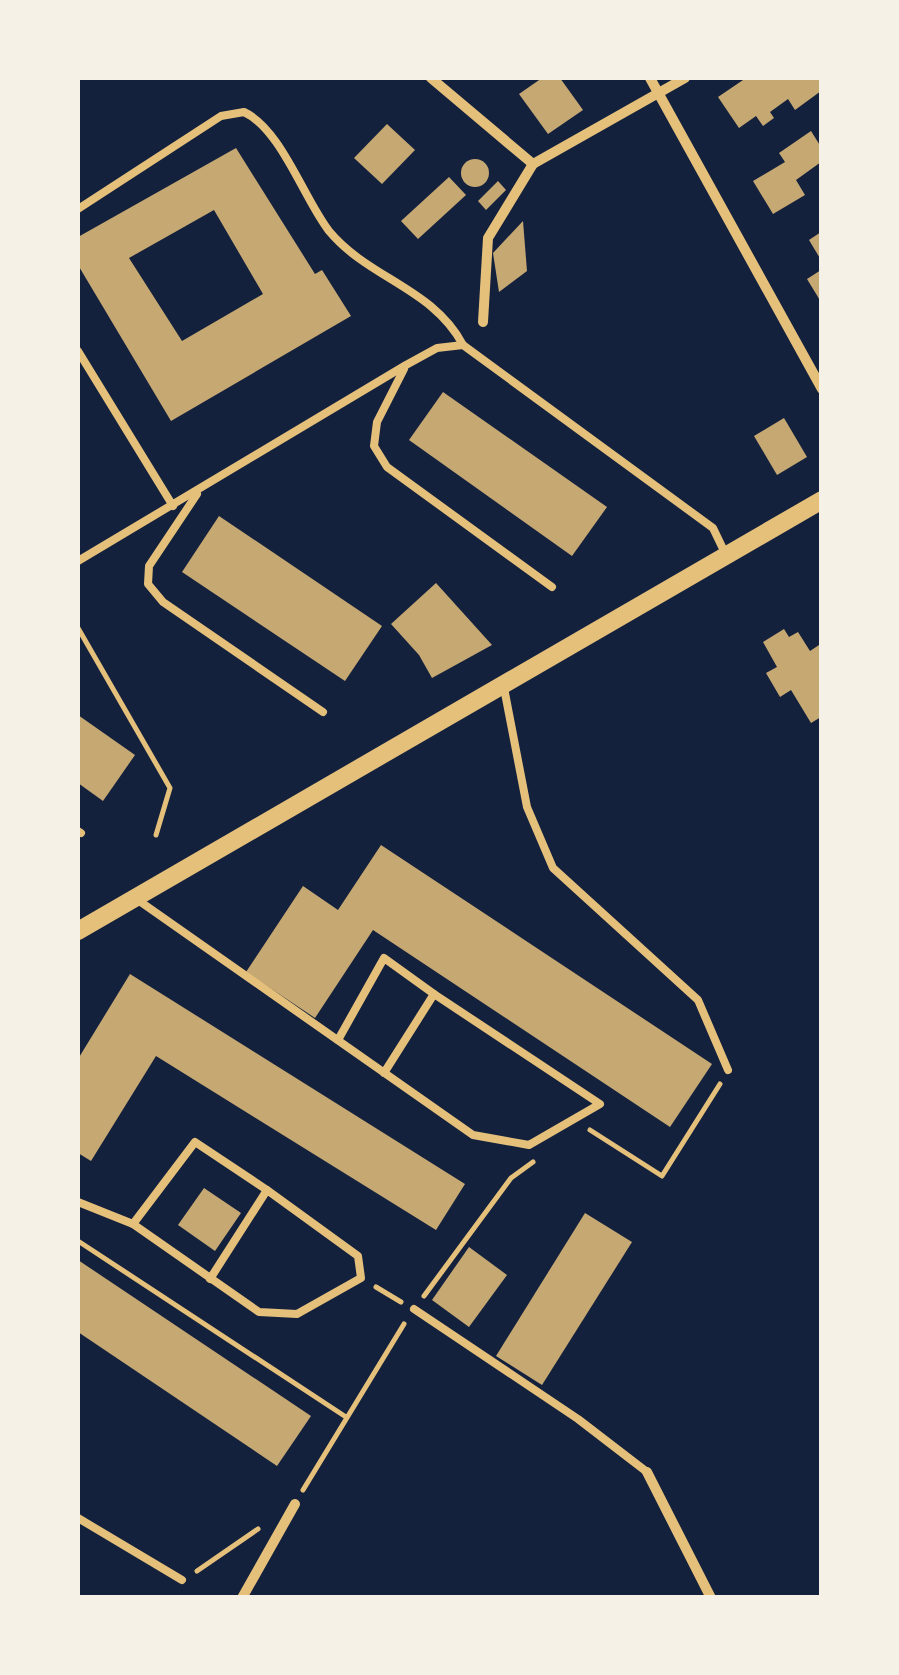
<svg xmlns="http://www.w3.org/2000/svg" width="899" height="1675" viewBox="0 0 899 1675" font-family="'DM Sans',sans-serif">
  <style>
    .building { fill: #c6a872; fill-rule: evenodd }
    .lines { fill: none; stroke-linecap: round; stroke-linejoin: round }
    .path { stroke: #e5c07b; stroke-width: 5 }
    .service { stroke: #e5c07b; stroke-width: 8 }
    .minor { stroke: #e5c07b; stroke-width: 10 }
    .tertiary { stroke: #e5c07b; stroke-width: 18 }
  </style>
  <rect width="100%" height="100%" fill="#14213d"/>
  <!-- building -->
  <g class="building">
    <path d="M542 78H560L583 110 548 134 519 94Z"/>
    <path d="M746 78H821V91L795 110 788 99 770 112 774 118 763 126 756 116 739 128 718 97Z"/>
    <path d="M387 124 415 150 382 184 354 158Z"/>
    <path d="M811 131 821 147V162L796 180 805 195 773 214 753 181 785 162 779 153Z"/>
    <path d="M236 148 315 274 322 270 351 316 171 421 78 265V237ZM214 210 263 294 182 341 129 258Z"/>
    <circle cx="475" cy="173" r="14"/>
    <path d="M449 177 466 195 418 239 401 221Z"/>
    <path d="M498 181 506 190 486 210 478 201Z"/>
    <path d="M523 221 527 271 499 292 493 253Z"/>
    <path d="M821 232V260L809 240Z"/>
    <path d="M821 270V302L807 279Z"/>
    <path d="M443 392 607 507 572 556 409 440Z"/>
    <path d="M784 418 807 457 777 475 754 436Z"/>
    <path d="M219 516 382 626 345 681 182 572Z"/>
    <path d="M436 583 492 645 432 678 419 655 391 624Z"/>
    <path d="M784 629 789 637 798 632 810 651 819 645 821 649V717L811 723 791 690 780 697 766 673 777 667 763 642Z"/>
    <path d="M78 715 135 755 103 801 78 783Z"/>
    <path d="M381 845 712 1064 670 1127 373 930 315 1018 246 972 303 886 338 910Z"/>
    <path d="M130 974 465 1184 436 1230 156 1056 91 1161 78 1153V1059Z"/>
    <path d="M204 1188 241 1213 215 1251 178 1225Z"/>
    <path d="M585 1213 632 1242 542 1385 496 1356Z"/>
    <path d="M469 1247 507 1275 469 1327 432 1300Z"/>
    <path d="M78 1260 311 1416 277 1466 78 1332Z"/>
  </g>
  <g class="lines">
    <!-- path -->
    <g class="path">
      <path d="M78 628 170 788 156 835"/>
      <path d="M590 1130 662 1176 720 1084"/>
      <path d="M78 1241 346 1417"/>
      <path d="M376 1287 401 1302"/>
      <path d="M424 1296 511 1178 533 1162"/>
      <path d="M303 1490 404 1324"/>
      <path d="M197 1571 258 1529"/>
    </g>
    <!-- service -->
    <g class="service">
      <path d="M78 209 221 116 244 112C281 129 304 199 329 231 369 279 433 288 463 345"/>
      <path d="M78 351 173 506"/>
      <path d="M404 369 377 422 374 446 387 467 552 587"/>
      <path d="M197 494 149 566 148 584 163 602 323 712"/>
      <path d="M78 561 406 365 437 348 463 345 713 528 725 553"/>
      <path d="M504 688 527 807 553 868 698 1000 728 1070"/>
      <path d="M78 831 81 833"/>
      <path d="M135 898 473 1135 529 1145 600 1104 434 994 384 1073"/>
      <path d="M338 1040 384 958 434 994"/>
      <path d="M78 1202 133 1224 259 1312 297 1314 361 1278 358 1256 267 1190 210 1279"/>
      <path d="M133 1224 195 1142 267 1190"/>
      <path d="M414 1309 578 1419 647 1472"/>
      <path d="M78 1518 182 1580"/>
    </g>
    <!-- minor -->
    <g class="minor">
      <path d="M431 78 533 164"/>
      <path d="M650 78 822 389"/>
      <path d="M483 322 488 238 533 164 685 78"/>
      <path d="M647 1472 711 1598"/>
      <path d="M242 1598 295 1504"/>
    </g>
    <!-- tertiary -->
    <path class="tertiary" d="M78 931 822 500"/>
  </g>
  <!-- border -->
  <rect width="899" height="1675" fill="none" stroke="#f6f1e7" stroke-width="160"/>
</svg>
